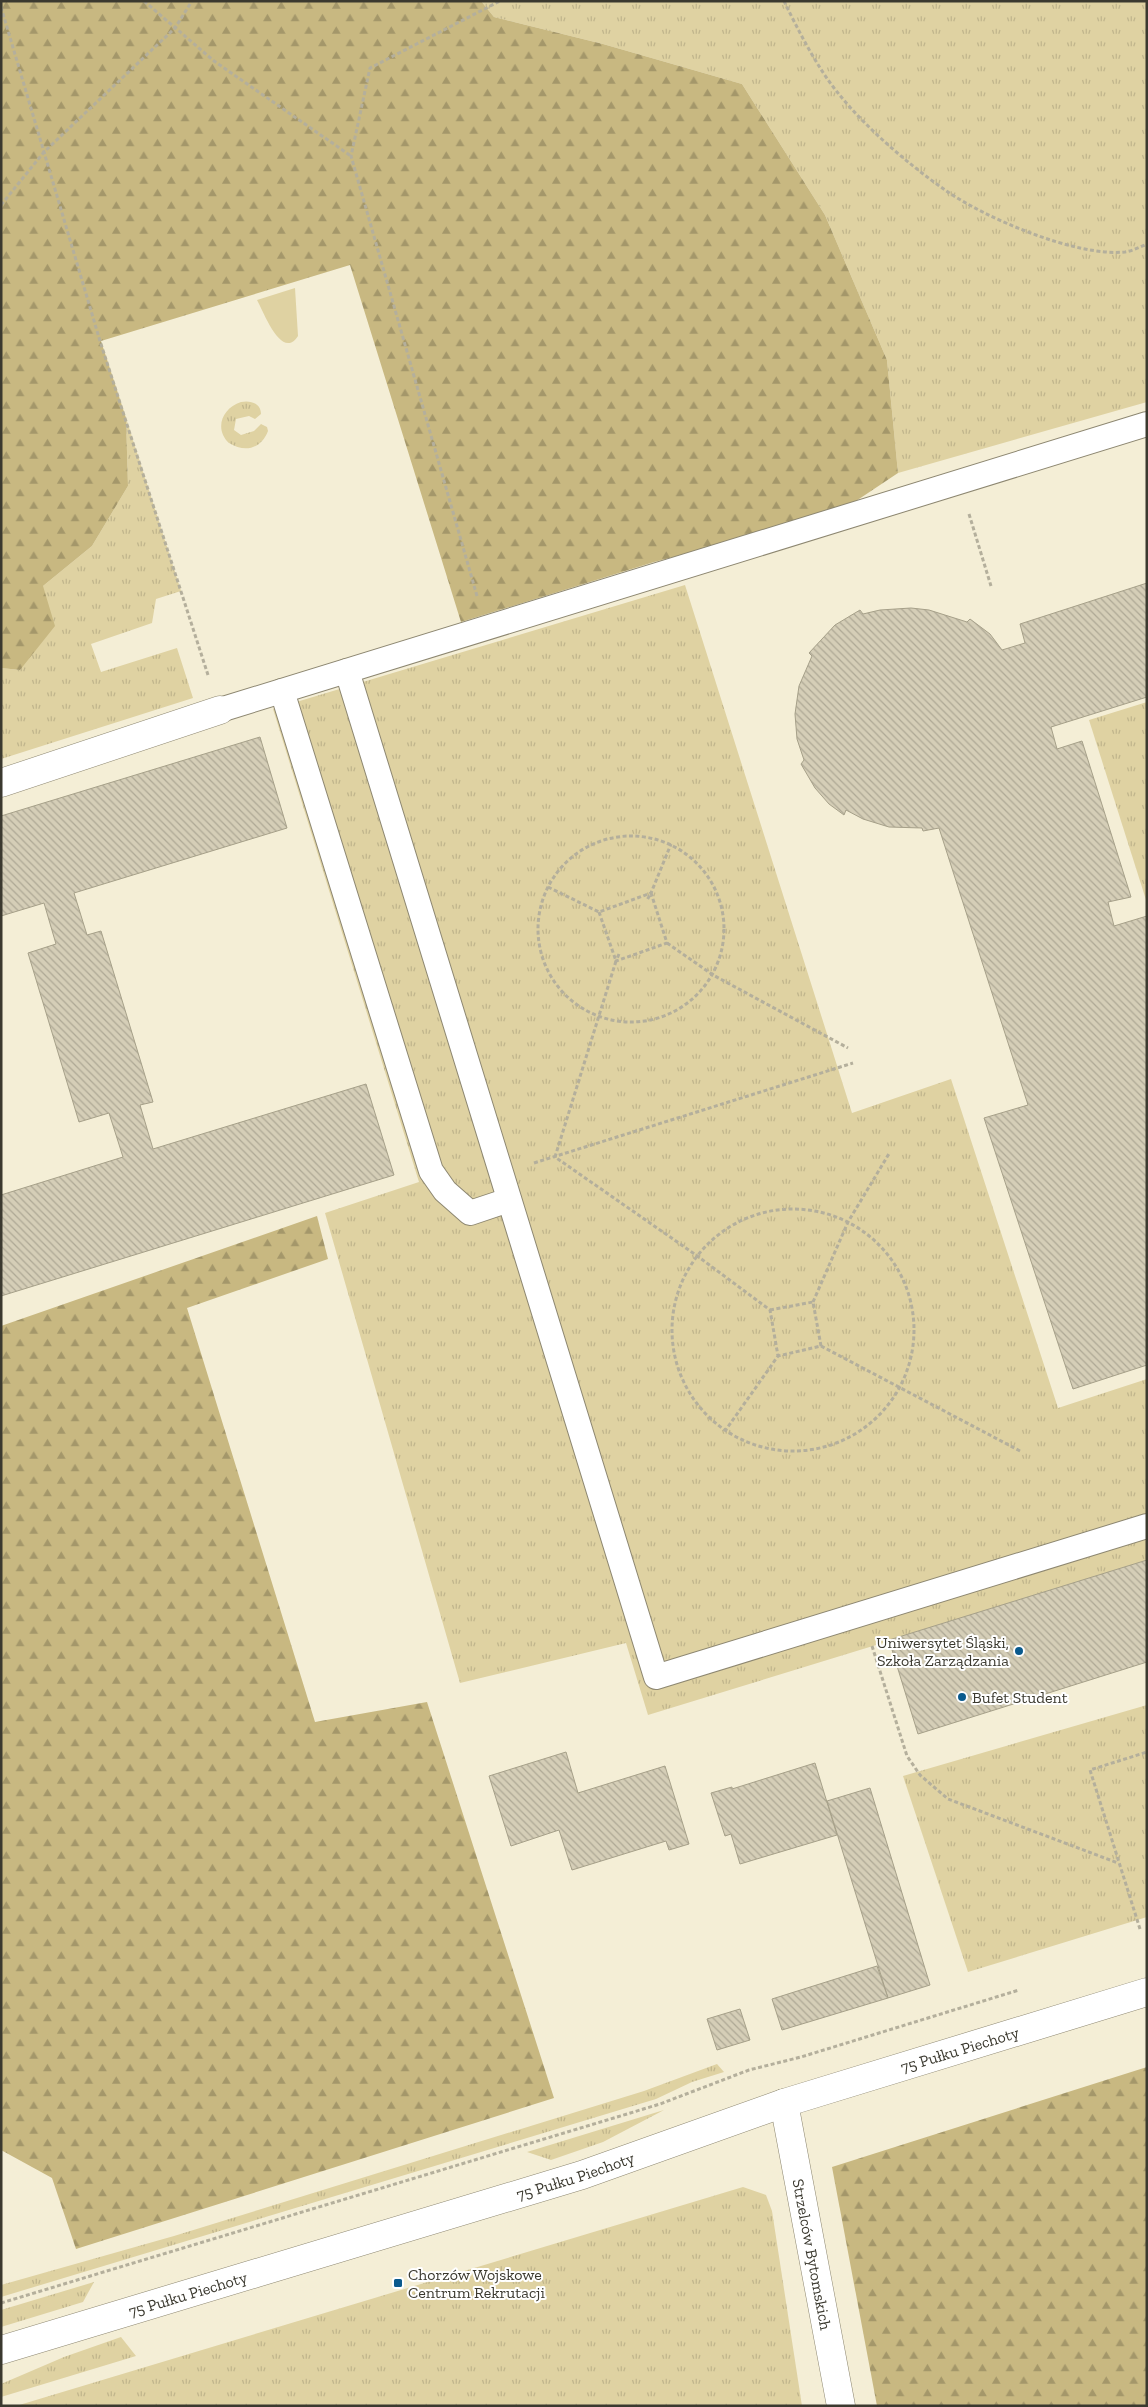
<svg xmlns="http://www.w3.org/2000/svg" width="1148" height="2407" viewBox="0 0 1148 2407" font-family="'Zilla Slab',serif">
  <style>
    .grass { fill: url(#grass-tufts) }
    .forest { fill: url(#forest-firs) }
    .garden { fill: #dfd2a2 }
    .building { fill: url(#building-back-hatch); stroke: #a6a089 }
    .lines { fill: none; stroke-linecap: round; stroke-linejoin: round }
    .lane-casing { stroke: #8d8771; stroke-width: 26 }
    .street-casing { stroke: #8d8771; stroke-width: 29 }
    .primary-casing { stroke: #8d8771; stroke-width: 29 }
    .path { stroke: #b4af9c; stroke-width: 3; stroke-dasharray: 4 2.5; stroke-linecap: butt }
    .lane { stroke: #fff; stroke-width: 24 }
    .street { stroke: #fff; stroke-width: 28 }
    .primary { stroke: #fff; stroke-width: 28 }
    .poi-dot { fill: #0a5a8d; stroke: #fff; stroke-width: 2 }
    .labels { text-anchor: middle; dominant-baseline: central; stroke-width: 4; stroke-linejoin: round; paint-order: stroke }
    .poi-label { font-size: 16px; fill: #3b392f; stroke: #fff; text-anchor: start }
    .street-label { font-size: 16px; fill: #3b392f; stroke: #fff }
  </style>
  <defs>
    <pattern id="grass-tufts" width="24" height="20" patternUnits="userSpaceOnUse" patternTransform="scale(1.25)"><rect width="24" height="20" fill="#dfd2a2"/><path d="M3 7l-1-3M5 7V3M7 7l1-3M15 17l-1-3M17 17v-4M19 17l1-3" fill="none" stroke="#c0b58c"/></pattern>
    <pattern id="forest-firs" width="22" height="20" patternUnits="userSpaceOnUse" patternTransform="scale(1.25)"><rect width="22" height="20" fill="#c8b881"/><path d="M5 1l3.5 6h-7zM16 11l3.5 6h-7z" fill="#a4976a"/></pattern>
    <pattern id="building-back-hatch" width="6" height="6" patternUnits="userSpaceOnUse" patternTransform="scale(1.25)"><rect width="6" height="6" fill="#d5ceb7"/><path d="M-1 5l2 2M0 0l6 6M5-1l2 2" fill="none" stroke="#aea895"/></pattern>
  </defs>
  <rect width="100%" height="100%" fill="#f4eed6"/>
  <!-- grass -->
  <g class="grass">
    <path d="M481 1H1147V402L898 473 887 360 825 215 742 84 603 44 494 17Z"/>
    <path d="M241 402C250 400 261 403 261 414L255 419 249 416 236 419 234 430 241 435 254 431 261 424 267 427 268 431C261 449 245 453 229 443 214 429 222 408 241 402Z"/>
    <path d="M126 418 181 591 156 599 152 623 91 644 101 672 177 648 193 698 1 759V668L20 670 43 586 92 546 128 486Z"/>
    <path d="M685 585 852 1113 951 1079 1058 1408 1147 1379V1562L648 1715 626 1643 460 1683 325 1213 419 1182 273 709Z"/>
    <path d="M1147 702V903L1089 720Z"/>
    <path d="M1147 1705V1917L968 1972 903 1776Z"/>
    <path d="M717 2064 724 2072 692 2082 656 2099 1 2297V2285L174 2236 644 2091Z"/>
    <path d="M664 2110 603 2142 551 2160 527 2152Z"/>
    <path d="M743 2187 766 2195 772 2211 802 2406H16Z"/>
    <path d="M94 2282 83 2302 1 2327V2310Z"/>
    <path d="M121 2337 136 2356 1 2397V2384L64 2357Z"/>
  </g>
  <!-- forest -->
  <g class="forest">
    <path d="M1 1H481L494 17 603 44 742 84 825 215 887 360 898 473 835 515 654 562 461 622 350 265 101 341 126 418 128 486 92 546 43 586 55 626 20 670 1 668Z"/>
    <path d="M317 1216 328 1259 187 1308 315 1722 427 1702 554 2098 76 2249 52 2178 1 2150V1326Z"/>
    <path d="M1147 2067V2406H877L832 2167Z"/>
  </g>
  <!-- garden -->
  <path class="garden" d="M295 288 298 336C282 361 264 313 257 300Z"/>
  <!-- building -->
  <g class="building">
    <path d="M1147 583V697L1051 727 1057 749 1082 741 1131 897 1108 902 1114 926 1147 916V1365L1073 1389 984 1118 1028 1105 939 828 923 831 922 828 889 827 863 819 846 810 844 815 829 804 815 788 801 764 804 760 797 739 795 714 799 686 812 656 809 653 835 625 860 610 863 614 880 610 911 608 929 610 967 622 970 619 990 634 1002 650 1025 643 1020 624Z"/>
    <path d="M260 737 287 828 74 893 87 935 101 931 153 1102 140 1105 153 1149 366 1084 394 1175 1 1296V1195L123 1157 109 1113 79 1122 28 953 56 944 44 903 1 916V816Z"/>
    <path d="M1147 1560V1662L918 1734 889 1640Z"/>
    <path d="M566 1752 578 1793 665 1766 689 1844 669 1850 666 1841 572 1870 559 1830 511 1846 489 1776Z"/>
    <path d="M815 1763 837 1835 740 1864 731 1834 725 1836 711 1793 732 1787V1789Z"/>
    <path d="M870 1788 930 1985 888 1998 827 1801Z"/>
    <path d="M877 1966 888 1998 782 2030 772 1999Z"/>
    <path d="M740 2009 750 2040 717 2050 707 2019Z"/>
  </g>
  <g class="lines">
    <defs>
      <g id="lane">
        <path d="M347 671 656 1677 1147 1526"/>
        <path d="M282 691 431 1171 445 1191 470 1213 509 1200"/>
        <path d="M220 710 1147 424"/>
      </g>
      <g id="street">
        <path d="M1 783 220 710"/>
        <path id="s1" d="M784 2103 841 2406"/>
      </g>
      <g id="primary">
        <path id="s2" d="M1 2350 582 2175 784 2103 1147 1992"/>
      </g>
    </defs>
    <!-- lane casing -->
    <use href="#lane" class="lane-casing"/>
    <!-- street casing -->
    <use href="#street" class="street-casing"/>
    <!-- primary casing -->
    <use href="#primary" class="primary-casing"/>
    <!-- path -->
    <g class="path">
      <path d="M144 1 214 61 351 156"/>
      <path d="M784 1C798 30 818 69 838 93 866 128 908 164 945 190 985 218 1076 257 1125 252 1132 251 1140 247 1147 244"/>
      <path d="M1 7 100 341 208 675"/>
      <path d="M1 205 44 152 175 28 192 1"/>
      <path d="M969 514 991 586"/>
      <path d="M477 596 351 156 370 68 500 1"/>
      <circle cx="631" cy="929" r="93"/>
      <path d="M548 887 599 912 651 893 671 844"/>
      <path d="M599 912 616 961 555 1157 696 1255 770 1310 778 1356 725 1431"/>
      <path d="M667 943 713 975 848 1048"/>
      <path d="M619 954 616 961 667 943 651 893 647 900"/>
      <path d="M534 1163 853 1063"/>
      <circle cx="793" cy="1330" r="121"/>
      <path d="M813 1302 848 1222 890 1152"/>
      <path d="M770 1310 813 1302 821 1346 778 1356"/>
      <path d="M821 1346 1022 1452"/>
      <path d="M872 1646 907 1756 920 1775 948 1799 1118 1863"/>
      <path d="M1140 1929 1090 1770 1147 1752"/>
      <path d="M1 2303 660 2104 749 2070 801 2057 1019 1990"/>
    </g>
    <!-- lane -->
    <use href="#lane" class="lane"/>
    <!-- street -->
    <use href="#street" class="street"/>
    <!-- primary -->
    <use href="#primary" class="primary"/>
  </g>
  <!-- markers -->
  <g class="poi-dot">
    <circle cx="1019" cy="1651" r="5"/>
    <circle cx="962" cy="1697" r="5"/>
    <rect x="393" y="2278" width="10" height="10" rx="2.5"/>
  </g>
  <g class="labels">
    <!-- poi labels -->
    <g class="poi-label">
      <text x="1009" y="1642" text-anchor="end">Uniwersytet Śląski,<tspan x="1009" dy="18">Szkoła Zarządzania</tspan></text>
      <text x="972" y="1697">Bufet Student</text>
      <text x="408" y="2274">Chorzów Wojskowe<tspan x="408" dy="18">Centrum Rekrutacji</tspan></text>
    </g>
    <!-- street labels -->
    <g class="street-label">
      <text stroke="none"><textPath href="#s2" startOffset="1005">75 Pułku Piechoty</textPath></text>
      <text stroke="none"><textPath href="#s2" startOffset="600">75 Pułku Piechoty</textPath></text>
      <text stroke="none"><textPath href="#s1" startOffset="154">Strzelców Bytomskich</textPath></text>
      <text stroke="none"><textPath href="#s2" startOffset="195">75 Pułku Piechoty</textPath></text>
    </g>
  </g>
  <!-- border -->
  <rect width="1148" height="2407" fill="none" stroke="#3b392f" stroke-width="5"/>
</svg>
